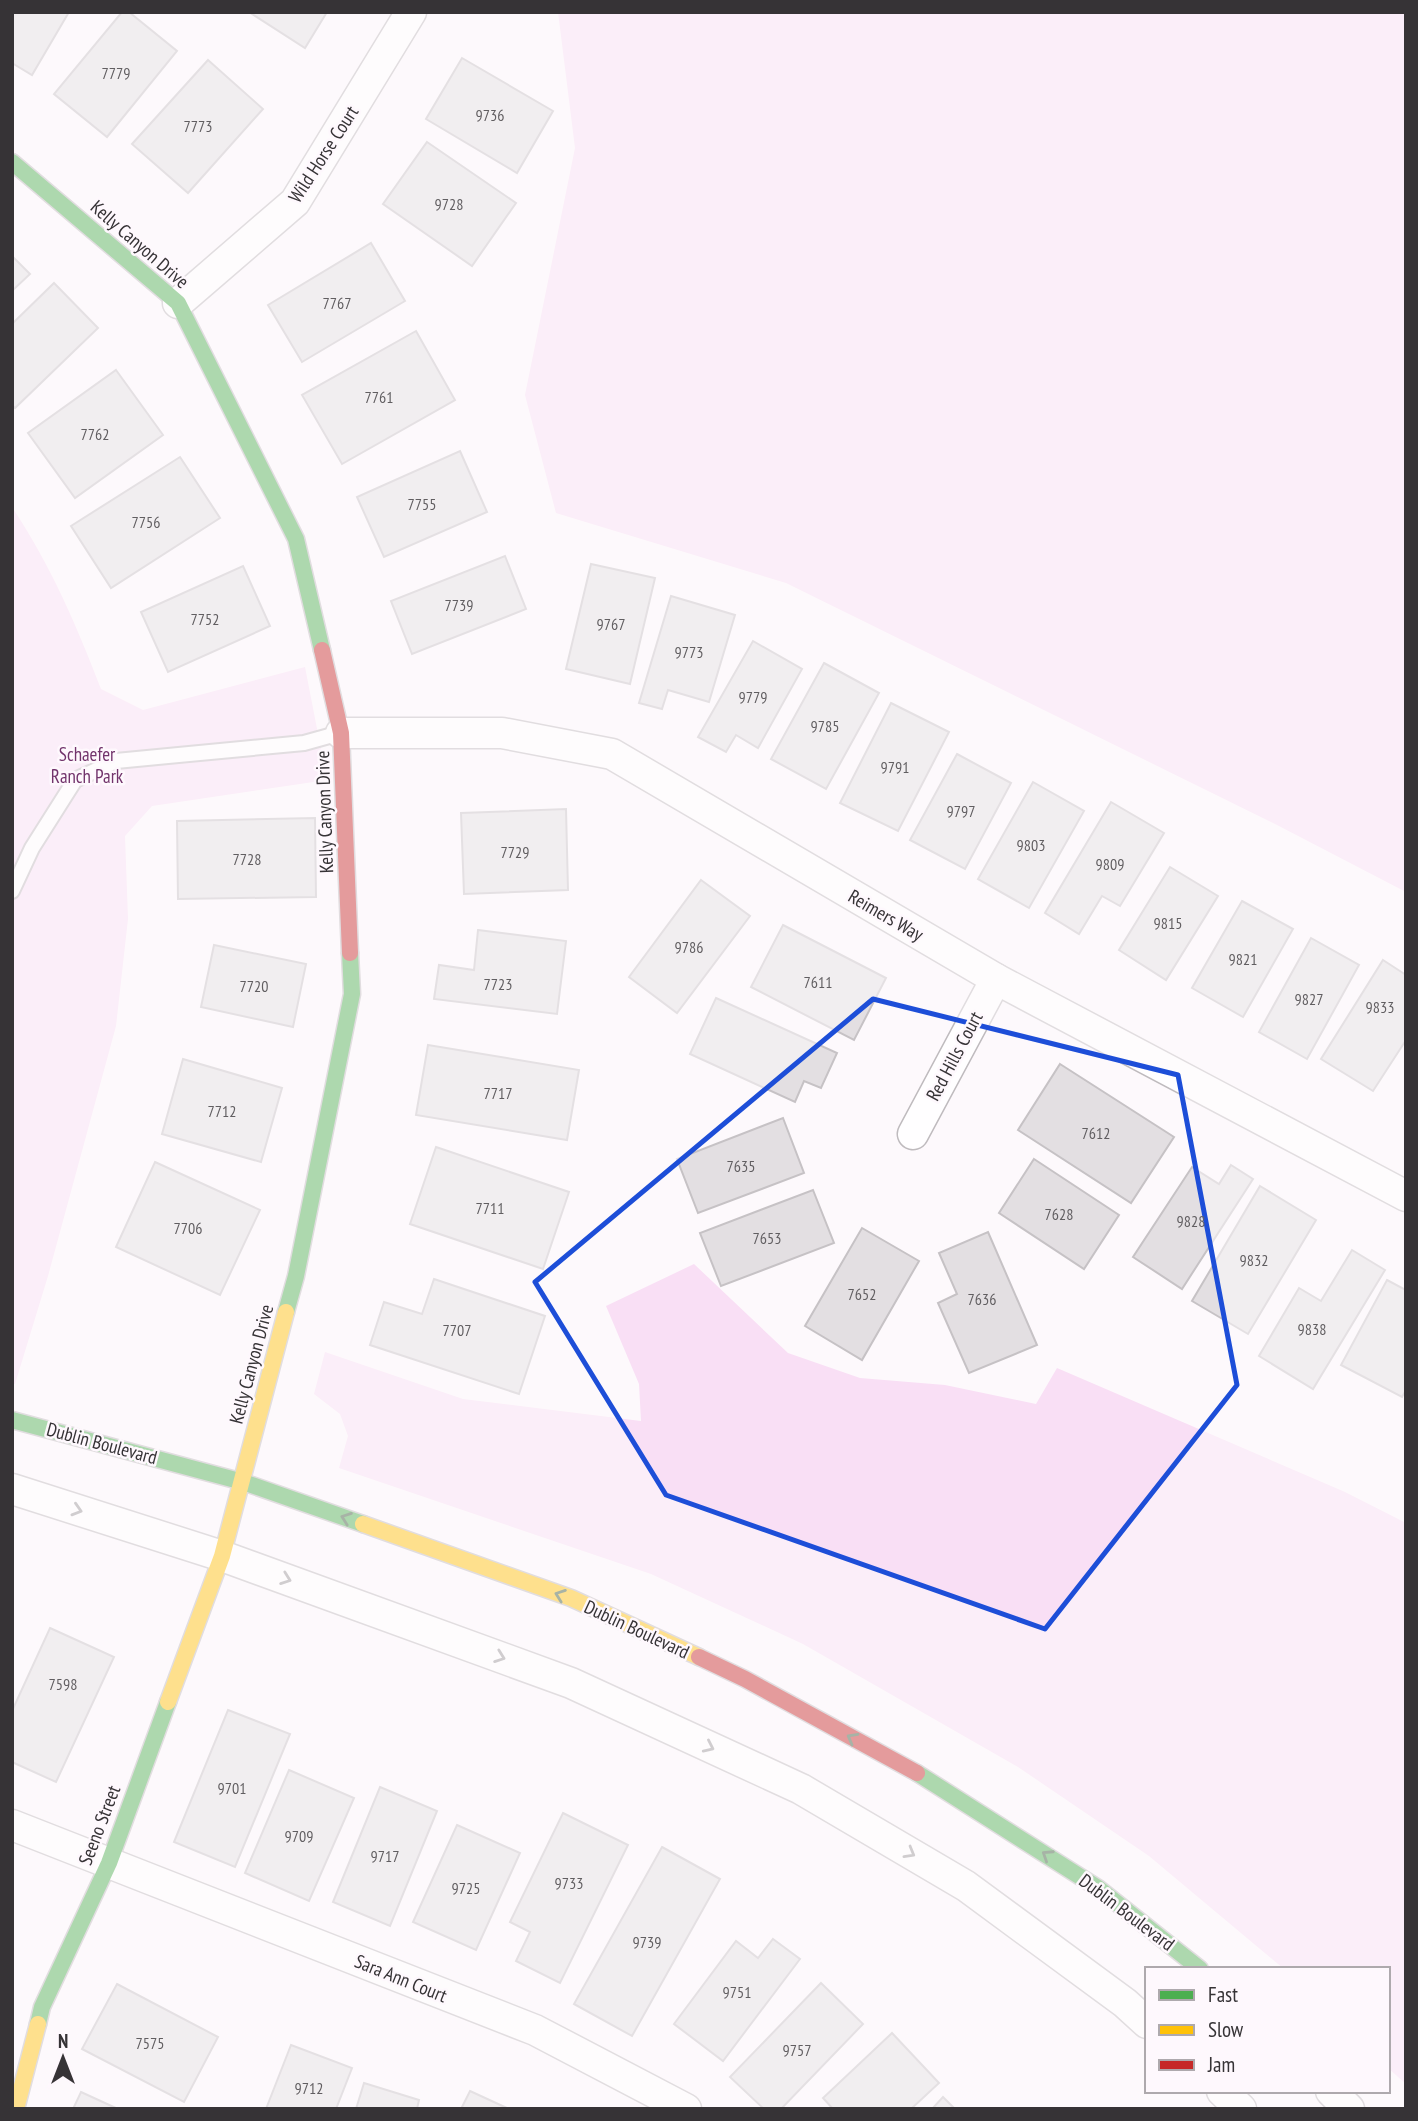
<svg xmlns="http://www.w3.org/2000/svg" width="1418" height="2121" viewBox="0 0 1418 2121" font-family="'PT Sans Narrow',sans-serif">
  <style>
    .green { fill: #f9dff5 }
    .building { fill: #e3dfe2; stroke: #c6c2c5; stroke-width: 2 }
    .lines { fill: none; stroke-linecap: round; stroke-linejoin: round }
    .lane-casing { stroke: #bfbbbe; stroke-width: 18 }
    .street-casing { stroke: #bfbbbe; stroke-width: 33 }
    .fast-casing { stroke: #bfbbbe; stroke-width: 19 }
    .slow-casing { stroke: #bfbbbe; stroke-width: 19 }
    .jam-casing { stroke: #bfbbbe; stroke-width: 19 }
    .lane { stroke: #fffeff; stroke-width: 14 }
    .street { stroke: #fffeff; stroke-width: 30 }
    .fast { stroke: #4caf50; stroke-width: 16 }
    .slow { stroke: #ffc107; stroke-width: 16 }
    .jam { stroke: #c62828; stroke-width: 16 }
    .oneway { stroke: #9a989a }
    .oneway2 { stroke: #3e5e3f }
    .marked { fill: none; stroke: #1d4ed8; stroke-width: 5; stroke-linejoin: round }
    .labels { text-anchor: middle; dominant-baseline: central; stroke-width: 5; stroke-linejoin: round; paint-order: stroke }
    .number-label { font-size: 16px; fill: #615e61 }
    .street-label { font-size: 19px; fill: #363336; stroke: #fef8fd }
    .park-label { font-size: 19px; fill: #72346c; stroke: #fef8fd }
  </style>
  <rect width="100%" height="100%" fill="#fdf9fc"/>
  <!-- green -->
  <g class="green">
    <path d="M558 12H1406V892L1277 825 786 583 556 513 525 395 575 148Z"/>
    <path d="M12 507C51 566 76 624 101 689L143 710 305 667 327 780 152 806 125 836 128 919 116 1026 48 1276 15 1384H12Z"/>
    <path d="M694 1264 788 1353 860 1378 945 1385 1036 1404 1057 1368 1345 1492 1406 1523V2084L1388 2068V1969H1284L1149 1856 1018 1767 803 1644 651 1574 339 1468 348 1436 340 1414 314 1394 325 1352 463 1399 641 1421 639 1384 606 1306Z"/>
  </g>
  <!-- building -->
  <g class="building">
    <path d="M12 12H69L32 75 12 63Z"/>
    <path d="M122 12H129L177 51 107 137 54 94Z"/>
    <path d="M249 12H327L305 48Z"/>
    <path d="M462 58 553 111 517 173 426 119Z"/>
    <path d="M208 60 263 109 188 193 132 144Z"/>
    <path d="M427 142 516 203 472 266 383 204Z"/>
    <path d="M371 243 405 301 302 362 268 305Z"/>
    <path d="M12 256 30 274 12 291Z"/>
    <path d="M54 283 98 328 15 408 12 405V324Z"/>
    <path d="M416 331 455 400 342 464 302 395Z"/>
    <path d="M116 370 163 435 75 498 28 433Z"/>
    <path d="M460 451 487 512 384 557 357 497Z"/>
    <path d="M180 457 220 518 111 588 71 526Z"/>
    <path d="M505 556 526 609 412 654 391 601Z"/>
    <path d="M591 564 655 578 630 684 566 669Z"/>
    <path d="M243 566 270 626 168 672 141 612Z"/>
    <path d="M671 596 735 615 709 702 668 690 662 709 639 703Z"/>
    <path d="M753 641 802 669 758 748 736 735 726 752 698 737Z"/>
    <path d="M824 663 879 693 826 789 771 759Z"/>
    <path d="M891 703 949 732 898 831 840 803Z"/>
    <path d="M957 754 1011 783 965 869 910 840Z"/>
    <path d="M1033 782 1084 811 1029 908 978 879Z"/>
    <path d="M1111 802 1164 833 1120 906 1102 896 1079 934 1045 913Z"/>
    <path d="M566 809 568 890 464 894 461 813Z"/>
    <path d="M315 818 316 897 178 899 177 821Z"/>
    <path d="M1170 867 1218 896 1166 980 1119 950Z"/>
    <path d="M701 880 750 916 677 1013 629 977Z"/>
    <path d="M1242 901 1293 929 1243 1017 1192 988Z"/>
    <path d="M783 925 886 978 854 1040 751 987Z"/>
    <path d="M478 930 566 941 557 1014 434 999 439 965 474 970Z"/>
    <path d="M1311 938 1359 965 1307 1059 1259 1032Z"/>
    <path d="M214 945 306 964 293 1027 201 1007Z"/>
    <path d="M1383 960 1406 975V1040L1373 1091 1321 1059Z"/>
    <path d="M716 998 837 1053 821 1088 804 1081 795 1102 690 1054Z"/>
    <path d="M428 1045 579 1070 567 1140 416 1115Z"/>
    <path d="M183 1059 282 1088 261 1162 162 1134Z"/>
    <path d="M1060 1064 1174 1137 1131 1203 1018 1130Z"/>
    <path d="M783 1118 804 1173 698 1213 677 1159Z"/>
    <path d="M436 1147 569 1192 543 1269 410 1224Z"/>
    <path d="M1034 1159 1119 1215 1084 1269 999 1213Z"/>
    <path d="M155 1162 260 1210 220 1295 116 1247Z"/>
    <path d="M1231 1165 1253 1179 1182 1289 1133 1257 1192 1167 1219 1184Z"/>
    <path d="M1260 1186 1316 1220 1248 1334 1192 1301Z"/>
    <path d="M813 1190 834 1243 721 1286 700 1233Z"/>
    <path d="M862 1228 919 1261 862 1360 805 1326Z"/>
    <path d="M988 1232 1037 1345 969 1373 938 1303 957 1294 939 1253Z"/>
    <path d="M1352 1250 1385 1270 1313 1389 1259 1356 1299 1288 1321 1301Z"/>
    <path d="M434 1279 545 1316 519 1394 370 1345 384 1302 422 1314Z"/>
    <path d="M1387 1280 1406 1290V1390L1402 1397 1341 1365Z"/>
    <path d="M50 1628 114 1657 56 1782 12 1762V1711Z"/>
    <path d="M228 1710 290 1734 235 1867 174 1842Z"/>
    <path d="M289 1770 354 1798 309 1901 245 1873Z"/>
    <path d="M380 1787 437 1811 390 1926 333 1902Z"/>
    <path d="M563 1813 628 1845 560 1983 516 1961 530 1932 510 1922Z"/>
    <path d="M457 1825 520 1853 476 1950 413 1922Z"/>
    <path d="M662 1847 720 1879 632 2036 574 2004Z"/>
    <path d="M773 1939 800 1959 723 2061 674 2024 736 1941 758 1958Z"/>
    <path d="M821 1983 863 2024 781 2109H764L730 2077Z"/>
    <path d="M117 1984 218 2037 184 2102 82 2049Z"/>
    <path d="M892 2033 939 2083 911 2109H833L823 2098Z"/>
    <path d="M291 2045 352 2068 336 2109H266Z"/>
    <path d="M364 2083 419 2100 417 2109H356Z"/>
    <path d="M470 2091 509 2109H461Z"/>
    <path d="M81 2092 118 2109H73Z"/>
    <path d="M943 2097 955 2109H932Z"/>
  </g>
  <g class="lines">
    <defs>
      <path id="lane" d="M12 891 32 848 75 780 116 761 304 743 340 733"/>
      <g id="street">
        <path d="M178 303 295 202 411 12"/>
        <path d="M341 733H502L612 754 996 979 1406 1196"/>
        <path d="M913 1134 996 979"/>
        <path d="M12 1489 222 1556 571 1683 801 1789 966 1886 1125 2003 1147 2023"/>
        <path d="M12 1825 535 2030 686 2109"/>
        <path d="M1222 2091 1241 2109"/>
        <path d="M1331 2091 1349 2109"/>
      </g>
      <g id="fast">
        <path d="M12 162 178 303 296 539 322 650"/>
        <path d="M286 1312 296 1276 352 994 350 953"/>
        <path d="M12 1420 243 1482 363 1524"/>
        <path d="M917 1773 1098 1888 1200 1969"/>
        <path d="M38 2024 42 2007 109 1863 168 1702"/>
      </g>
      <g id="slow">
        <path d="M363 1524 571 1598 699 1657"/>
        <path d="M168 1702 222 1556 286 1312"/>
        <path d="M16 2109 38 2024"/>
      </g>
      <g id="jam">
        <path d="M322 650 341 733 350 953"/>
        <path d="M699 1657 745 1679 917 1773"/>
      </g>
    </defs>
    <!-- lane casing -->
    <use href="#lane" class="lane-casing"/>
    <!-- street casing -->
    <use href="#street" class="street-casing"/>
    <!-- fast casing -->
    <use href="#fast" class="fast-casing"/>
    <!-- slow casing -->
    <use href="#slow" class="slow-casing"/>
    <!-- jam casing -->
    <use href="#jam" class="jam-casing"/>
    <!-- lane -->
    <use href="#lane" class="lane"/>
    <!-- street -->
    <use href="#street" class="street"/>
    <!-- fast -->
    <use href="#fast" class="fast"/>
    <!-- slow -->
    <use href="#slow" class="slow"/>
    <!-- jam -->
    <use href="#jam" class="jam"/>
  </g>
  <!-- one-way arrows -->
  <defs><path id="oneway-chevron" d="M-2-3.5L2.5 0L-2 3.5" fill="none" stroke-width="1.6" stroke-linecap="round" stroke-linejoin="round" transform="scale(1.75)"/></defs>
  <g class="oneway">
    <use href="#oneway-chevron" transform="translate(77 1510) rotate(17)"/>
    <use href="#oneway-chevron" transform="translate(286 1579) rotate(20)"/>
    <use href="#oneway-chevron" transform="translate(500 1657) rotate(20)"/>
    <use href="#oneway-chevron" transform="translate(709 1747) rotate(25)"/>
    <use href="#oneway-chevron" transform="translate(910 1853) rotate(30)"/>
  </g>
  <g class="oneway2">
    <use href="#oneway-chevron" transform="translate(346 1518) rotate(-160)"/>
    <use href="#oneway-chevron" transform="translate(560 1595) rotate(-160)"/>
    <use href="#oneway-chevron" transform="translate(852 1738) rotate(-151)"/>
    <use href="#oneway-chevron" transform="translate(1047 1855) rotate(-147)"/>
  </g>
  <!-- marked area -->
  <path d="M0 0H1418V2121H0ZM873 999 1178 1075 1237 1385 1045 1629 666 1495 535 1282Z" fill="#fdf9fc" fill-opacity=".55" fill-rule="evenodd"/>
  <path class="marked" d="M873 999 1178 1075 1237 1385 1045 1629 666 1495 535 1282Z"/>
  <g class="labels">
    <!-- number labels -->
    <g class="number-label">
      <text x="116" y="73">7779</text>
      <text x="490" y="115">9736</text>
      <text x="198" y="126">7773</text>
      <text x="449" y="204">9728</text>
      <text x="337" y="303">7767</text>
      <text x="379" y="397">7761</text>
      <text x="95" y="434">7762</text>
      <text x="422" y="504">7755</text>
      <text x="146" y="522">7756</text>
      <text x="459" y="605">7739</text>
      <text x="205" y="619">7752</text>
      <text x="611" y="624">9767</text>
      <text x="689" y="652">9773</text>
      <text x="753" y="697">9779</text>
      <text x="825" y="726">9785</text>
      <text x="895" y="767">9791</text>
      <text x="961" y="811">9797</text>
      <text x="1031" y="845">9803</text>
      <text x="515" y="852">7729</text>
      <text x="247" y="859">7728</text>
      <text x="1110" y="864">9809</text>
      <text x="1168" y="923">9815</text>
      <text x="689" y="947">9786</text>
      <text x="1243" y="959">9821</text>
      <text x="818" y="982">7611</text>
      <text x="498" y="984">7723</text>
      <text x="254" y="986">7720</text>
      <text x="1309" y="999">9827</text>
      <text x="1380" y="1007">9833</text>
      <text x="498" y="1093">7717</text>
      <text x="222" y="1111">7712</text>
      <text x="1096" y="1133">7612</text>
      <text x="741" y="1166">7635</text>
      <text x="490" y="1208">7711</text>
      <text x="1059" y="1214">7628</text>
      <text x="1191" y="1221">9828</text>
      <text x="188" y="1228">7706</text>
      <text x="767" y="1238">7653</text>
      <text x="1254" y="1260">9832</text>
      <text x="862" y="1294">7652</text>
      <text x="982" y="1299">7636</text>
      <text x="1312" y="1329">9838</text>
      <text x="457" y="1330">7707</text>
      <text x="63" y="1684">7598</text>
      <text x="232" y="1788">9701</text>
      <text x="299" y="1836">9709</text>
      <text x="385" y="1856">9717</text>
      <text x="569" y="1883">9733</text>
      <text x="466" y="1888">9725</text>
      <text x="647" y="1942">9739</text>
      <text x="737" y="1992">9751</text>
      <text x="150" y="2043">7575</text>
      <text x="797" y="2050">9757</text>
      <text x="309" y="2088">9712</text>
    </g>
    <!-- street labels -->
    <g class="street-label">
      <text transform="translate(323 154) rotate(-57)">Wild Horse Court</text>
      <text transform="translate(140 244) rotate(41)">Kelly Canyon Drive</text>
      <text transform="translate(324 812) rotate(-92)">Kelly Canyon Drive</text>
      <text transform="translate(886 915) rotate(30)">Reimers Way</text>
      <text transform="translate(954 1056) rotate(-62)">Red Hills Court</text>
      <text transform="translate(251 1364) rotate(-75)">Kelly Canyon Drive</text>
      <text transform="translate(102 1443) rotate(15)">Dublin Boulevard</text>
      <text transform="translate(637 1629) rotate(25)">Dublin Boulevard</text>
      <text transform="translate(99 1825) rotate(-69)">Seeno Street</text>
      <text transform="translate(1127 1912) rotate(37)">Dublin Boulevard</text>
      <text transform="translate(401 1978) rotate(22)">Sara Ann Court</text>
    </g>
    <!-- park labels -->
    <g class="park-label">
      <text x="87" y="754">Schaefer<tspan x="87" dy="22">Ranch Park</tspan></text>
    </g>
  </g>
  <!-- border -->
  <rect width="1418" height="2121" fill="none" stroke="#363336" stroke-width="28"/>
  <!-- legend -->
  <rect x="1145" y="1967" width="245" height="126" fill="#fef8fd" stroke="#aea9ad" stroke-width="2"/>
  <rect x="1159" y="1990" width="35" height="10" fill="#4caf50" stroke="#aea9ad" stroke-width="2"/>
  <text x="1208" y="2002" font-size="21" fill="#363336">Fast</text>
  <rect x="1159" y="2025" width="35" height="10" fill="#ffc107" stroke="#aea9ad" stroke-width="2"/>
  <text x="1208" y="2037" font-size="21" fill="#363336">Slow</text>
  <rect x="1159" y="2060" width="35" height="10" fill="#c62828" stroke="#aea9ad" stroke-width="2"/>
  <text x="1208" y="2072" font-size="21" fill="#363336">Jam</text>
  <!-- north arrow -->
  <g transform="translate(63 2058)" stroke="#fef8fd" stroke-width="5" paint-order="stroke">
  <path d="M0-5L12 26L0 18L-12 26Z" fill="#363336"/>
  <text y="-10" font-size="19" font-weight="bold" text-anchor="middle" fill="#363336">N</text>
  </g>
</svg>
